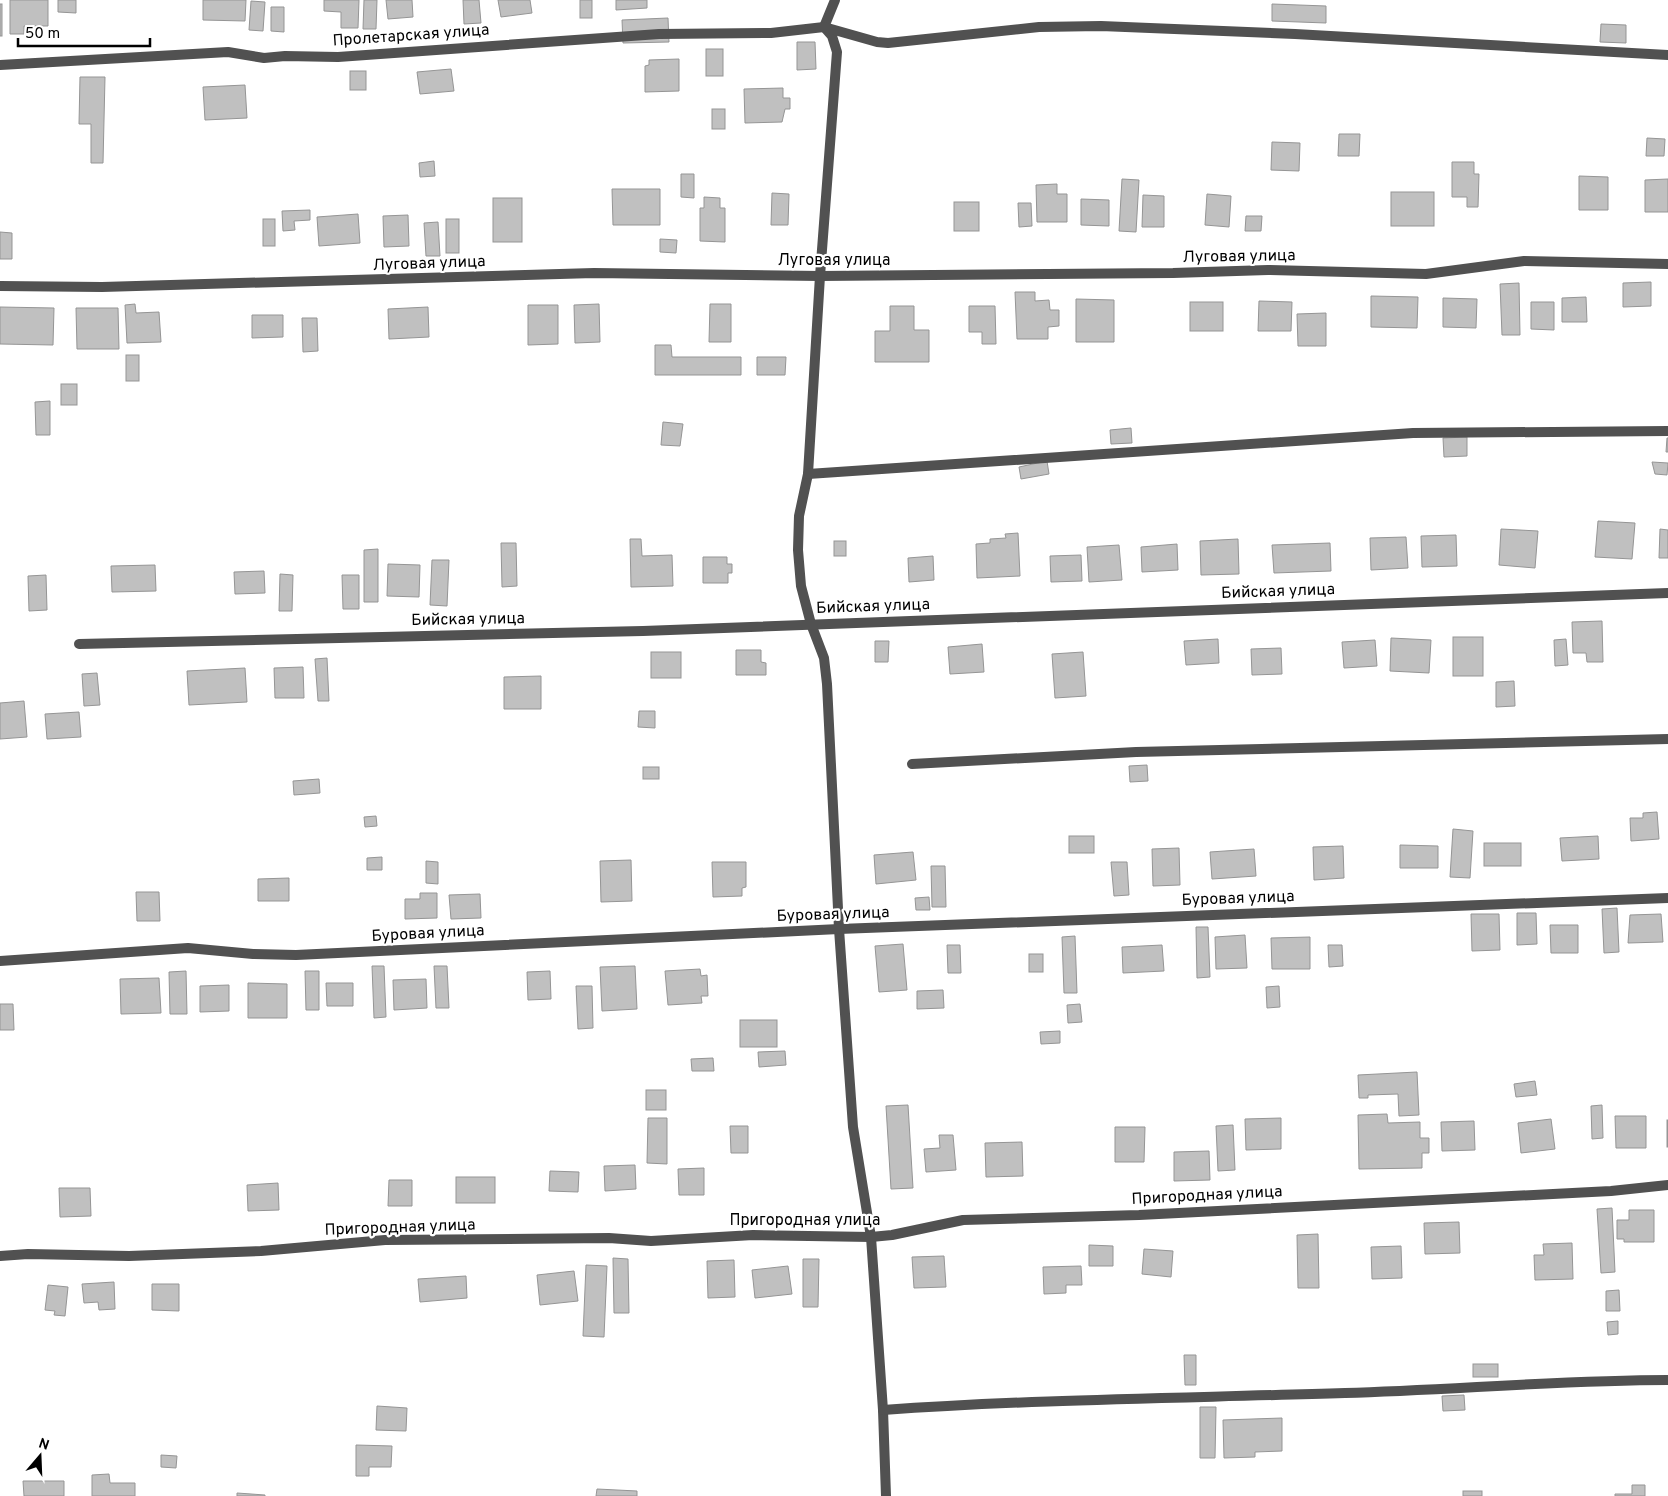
<svg xmlns="http://www.w3.org/2000/svg" width="1668" height="1496" viewBox="0 0 1668 1496" font-family="Overpass,sans-serif">
  <style>
    .building { fill: #c0c0c0; stroke: #959595 }
    .lines { fill: none; stroke-linecap: round; stroke-linejoin: round }
    .minor { stroke: #515151; stroke-width: 10 }
    .labels { text-anchor: middle; dominant-baseline: central; stroke-width: 4.5; stroke-linejoin: round; paint-order: stroke }
    .street-label { font-size: 16px; fill: #000; stroke: #fff }
  </style>
  <rect width="100%" height="100%" fill="#fff"/>
  <!-- building -->
  <g class="building">
    <path d="M10 0H48V26H24V34H10Z"/>
    <path d="M58 0H76V13L58 12Z"/>
    <path d="M203 0H246L245 21 203 20Z"/>
    <path d="M324 0H359L358 28H341V12L324 11Z"/>
    <path d="M364 0H377L376 29H363Z"/>
    <path d="M386 0H412L413 17 388 19Z"/>
    <path d="M463 0H479L481 23 464 24Z"/>
    <path d="M498 0H530L532 13 501 17Z"/>
    <rect x="580" y="0" width="12" height="18"/>
    <path d="M616 0H647V8L616 10Z"/>
    <path d="M251 1 265 2 263 31 249 30Z"/>
    <rect x="0" y="4" width="2" height="32"/>
    <path d="M1272 4 1326 6V23L1272 21Z"/>
    <path d="M271 7H284V32L271 31Z"/>
    <path d="M668 18 669 42 623 43 622 20Z"/>
    <path d="M1601 24 1626 25V43L1600 42Z"/>
    <path d="M797 42H815L816 69 797 70Z"/>
    <rect x="706" y="49" width="17" height="27"/>
    <path d="M679 59V91L645 92V66L649 65V60Z"/>
    <path d="M451 69 454 91 420 94 417 72Z"/>
    <rect x="350" y="71" width="16" height="19"/>
    <path d="M80 77H105L103 163H91V124H79Z"/>
    <path d="M245 85 247 118 205 120 203 87Z"/>
    <path d="M783 88V98H790V109H785L782 122 745 123 744 89Z"/>
    <rect x="712" y="109" width="13" height="20"/>
    <path d="M1339 134H1360L1359 156H1338Z"/>
    <path d="M1647 138 1665 139 1664 156H1646Z"/>
    <path d="M1272 142 1300 143 1299 171 1271 170Z"/>
    <path d="M434 161 435 176 420 177 419 163Z"/>
    <path d="M1452 162H1474V174H1479L1478 207H1467V197H1452Z"/>
    <path d="M681 174H694V198L681 197Z"/>
    <path d="M1579 176 1608 177V210H1579Z"/>
    <path d="M1122 179 1139 180 1136 232 1119 231Z"/>
    <path d="M1668 179V212H1645V180Z"/>
    <path d="M1057 184V194H1067V222H1037L1036 185Z"/>
    <path d="M612 189H660V225H613Z"/>
    <rect x="1391" y="192" width="43" height="34"/>
    <path d="M772 193 789 194 788 225H771Z"/>
    <path d="M1207 194 1231 196 1229 227 1205 225Z"/>
    <path d="M1143 195 1164 196V227H1142Z"/>
    <path d="M704 197 720 198V208H725V242L700 241V208H704Z"/>
    <rect x="493" y="198" width="29" height="44"/>
    <path d="M1081 199 1109 200V226L1081 225Z"/>
    <rect x="954" y="202" width="25" height="29"/>
    <path d="M1018 203H1031L1032 226 1019 227Z"/>
    <path d="M310 210V220L294 221 295 230 283 231 282 211Z"/>
    <path d="M358 214 360 243 319 246 317 217Z"/>
    <path d="M408 215 409 246 384 247 383 216Z"/>
    <path d="M1246 216H1262L1261 231H1245Z"/>
    <rect x="263" y="219" width="12" height="27"/>
    <rect x="446" y="219" width="13" height="34"/>
    <path d="M438 222 440 256H426L424 223Z"/>
    <path d="M0 232 12 233V259H0Z"/>
    <path d="M660 239 677 240 676 253 660 252Z"/>
    <path d="M1651 282V306L1623 307V283Z"/>
    <path d="M1519 283 1520 335H1502L1500 284Z"/>
    <path d="M1015 292H1035V301L1049 300 1050 310H1059V326L1048 327V339H1017Z"/>
    <path d="M1371 296 1418 297 1417 328 1371 327Z"/>
    <path d="M1586 297 1587 322H1562V298Z"/>
    <path d="M1443 298 1477 299 1476 328 1443 327Z"/>
    <path d="M1076 299 1114 300V342H1076Z"/>
    <path d="M1259 301 1292 302 1291 331H1258Z"/>
    <rect x="1190" y="302" width="33" height="29"/>
    <path d="M1531 302H1554V330L1531 329Z"/>
    <path d="M135 304 136 313 159 312 161 342 127 343 125 305Z"/>
    <path d="M599 304 600 342 575 343 574 305Z"/>
    <path d="M710 304H731V342H709Z"/>
    <path d="M528 305H558V344L528 345Z"/>
    <path d="M890 306H914V330H929V362H875V331H890Z"/>
    <path d="M969 306H995L996 344H982V332H969Z"/>
    <path d="M0 307 54 308 53 345 0 344Z"/>
    <path d="M428 307 429 337 389 339 388 309Z"/>
    <path d="M76 308H118L119 349H77Z"/>
    <path d="M1326 313V346H1298L1297 314Z"/>
    <path d="M252 315H283V337L252 338Z"/>
    <path d="M302 318H317L318 351 303 352Z"/>
    <path d="M655 345H671L672 357H741V375H655Z"/>
    <rect x="126" y="355" width="13" height="26"/>
    <path d="M757 357H786L785 375H757Z"/>
    <rect x="61" y="384" width="16" height="21"/>
    <path d="M50 401V435H36L35 402Z"/>
    <path d="M663 422 683 424 680 446 661 445Z"/>
    <path d="M1131 428 1132 443 1111 444 1110 430Z"/>
    <path d="M1467 437V456L1444 457 1443 438Z"/>
    <path d="M1667 438H1668V452H1666Z"/>
    <path d="M1047 461 1049 474 1021 479 1019 467Z"/>
    <path d="M1652 462 1668 463 1667 475 1655 474Z"/>
    <path d="M1598 521 1635 523 1632 559 1595 557Z"/>
    <path d="M1501 529 1538 531 1535 568 1499 565Z"/>
    <path d="M1660 529 1668 530V558H1659Z"/>
    <path d="M1018 533 1020 576 977 578 976 544 990 543V539L1006 538 1005 534Z"/>
    <path d="M1456 535 1457 566 1422 567 1421 536Z"/>
    <path d="M1406 537 1408 568 1371 570 1370 538Z"/>
    <path d="M630 539H641L642 556 672 555 673 586 631 587Z"/>
    <path d="M1238 539 1239 574 1201 575 1200 541Z"/>
    <rect x="834" y="541" width="12" height="15"/>
    <path d="M501 543H516L517 586 502 587Z"/>
    <path d="M1330 543 1331 571 1274 573 1272 545Z"/>
    <path d="M1177 544 1178 570 1142 572 1141 547Z"/>
    <path d="M1119 545 1122 580 1089 582 1087 547Z"/>
    <path d="M378 549V602H364V550Z"/>
    <path d="M1081 555 1082 581 1051 582 1050 556Z"/>
    <path d="M933 556 934 580 909 582 908 558Z"/>
    <path d="M703 557H727V564H732V573H728V583H703Z"/>
    <path d="M432 560H449L447 606 430 605Z"/>
    <path d="M388 564 420 565 419 597 387 596Z"/>
    <path d="M155 565 156 591 112 592 111 566Z"/>
    <path d="M264 571 265 593 235 594 234 572Z"/>
    <path d="M280 574 293 575 292 611H279Z"/>
    <path d="M46 575 47 610 29 611 28 576Z"/>
    <path d="M342 575H359V609H343Z"/>
    <path d="M1602 621 1603 662H1587L1586 653H1573L1572 622Z"/>
    <rect x="1453" y="637" width="30" height="39"/>
    <path d="M1391 638 1431 640 1429 673 1390 671Z"/>
    <path d="M1218 639 1219 663 1186 665 1184 641Z"/>
    <path d="M1566 639 1568 665 1555 666 1554 640Z"/>
    <path d="M1375 640 1377 666 1344 668 1342 642Z"/>
    <path d="M875 641H889L888 662H875Z"/>
    <path d="M982 644 984 672 950 674 948 647Z"/>
    <path d="M1281 648 1282 674 1252 675 1251 649Z"/>
    <path d="M736 650H761V662L766 663V675H736Z"/>
    <rect x="651" y="652" width="30" height="26"/>
    <path d="M1083 652 1086 696 1055 698 1052 654Z"/>
    <path d="M327 658 329 701H318L315 659Z"/>
    <path d="M303 667 304 698H275L274 668Z"/>
    <path d="M245 668 247 702 189 705 187 671Z"/>
    <path d="M97 673 100 705 84 706 82 674Z"/>
    <path d="M541 676V709H504V677Z"/>
    <path d="M1514 681 1515 706 1496 707V682Z"/>
    <path d="M24 701 27 737 0 739V703Z"/>
    <path d="M639 711H655V728L638 727Z"/>
    <path d="M79 712 81 737 47 739 45 714Z"/>
    <path d="M1147 765 1148 781 1130 782 1129 766Z"/>
    <rect x="643" y="767" width="16" height="12"/>
    <path d="M319 779 320 793 294 795 293 781Z"/>
    <path d="M1657 812 1659 839 1631 841 1630 818H1643V813Z"/>
    <path d="M376 816 377 826 365 827 364 817Z"/>
    <path d="M1453 829 1473 831 1470 878 1450 877Z"/>
    <rect x="1069" y="836" width="25" height="17"/>
    <path d="M1598 836 1599 859 1562 861 1560 838Z"/>
    <rect x="1484" y="843" width="37" height="23"/>
    <path d="M1400 845 1438 846V868H1400Z"/>
    <path d="M1343 846 1344 878 1314 880 1313 847Z"/>
    <path d="M1179 848 1180 885 1153 886 1152 849Z"/>
    <path d="M1254 849 1256 876 1212 879 1210 852Z"/>
    <path d="M913 852 916 880 876 884 874 855Z"/>
    <path d="M382 857V870H367V858Z"/>
    <path d="M631 860 632 901 601 902 600 861Z"/>
    <path d="M426 861 438 862V884L426 883Z"/>
    <path d="M712 862H746V887L742 888V896L713 897Z"/>
    <path d="M1111 862H1127L1129 895 1114 896Z"/>
    <path d="M931 866H945L946 907H932Z"/>
    <path d="M289 878V901H258V879Z"/>
    <path d="M136 892H159L160 921H137Z"/>
    <path d="M420 893H437V918L405 919V899H420Z"/>
    <path d="M480 894 481 918 451 919 449 895Z"/>
    <path d="M929 897 930 910H916L915 898Z"/>
    <path d="M1617 908 1619 952 1604 953 1602 909Z"/>
    <path d="M1517 913H1536L1537 944 1517 945Z"/>
    <path d="M1471 914H1499L1500 950 1472 951Z"/>
    <path d="M1661 914 1663 942 1628 943 1630 915Z"/>
    <path d="M1550 925H1578V953H1551Z"/>
    <path d="M1196 927H1208L1210 977 1197 978Z"/>
    <path d="M1245 935 1247 968 1216 969 1215 937Z"/>
    <path d="M1075 936 1077 993H1064L1062 937Z"/>
    <path d="M1310 937V969H1272L1271 938Z"/>
    <path d="M903 944 907 990 879 992 875 946Z"/>
    <path d="M947 945H960L961 973H948Z"/>
    <path d="M1162 945 1164 971 1123 973 1122 947Z"/>
    <path d="M1328 945H1342L1343 966 1329 967Z"/>
    <rect x="1029" y="954" width="14" height="18"/>
    <path d="M372 966H384L386 1017 374 1018Z"/>
    <path d="M434 966H447L449 1008H436Z"/>
    <path d="M635 966 637 1009 602 1011 600 967Z"/>
    <path d="M700 969 701 976 707 975 708 996H701L702 1003 668 1005 665 971Z"/>
    <path d="M186 971 187 1014H170L169 972Z"/>
    <path d="M305 971H319V1010H306Z"/>
    <path d="M550 971 551 999 528 1000 527 972Z"/>
    <path d="M159 978 161 1013 121 1014 120 979Z"/>
    <path d="M426 979 427 1008 394 1010 393 980Z"/>
    <path d="M248 983 287 984V1018H248Z"/>
    <path d="M326 983H353V1006H327Z"/>
    <path d="M229 985V1011L200 1012V986Z"/>
    <path d="M576 986H592L593 1028 578 1029Z"/>
    <path d="M1279 986 1280 1007 1267 1008 1266 987Z"/>
    <path d="M943 990 944 1008 917 1009V991Z"/>
    <path d="M0 1004H13L14 1030H0Z"/>
    <path d="M1080 1004 1082 1022 1068 1023 1067 1005Z"/>
    <rect x="740" y="1020" width="37" height="27"/>
    <path d="M1060 1031V1043L1041 1044 1040 1032Z"/>
    <path d="M785 1051 786 1065 759 1067 758 1052Z"/>
    <path d="M713 1058 714 1071H692L691 1059Z"/>
    <path d="M1417 1072 1419 1115 1399 1116 1398 1094 1368 1095V1098H1359L1358 1075Z"/>
    <path d="M1535 1081 1537 1095 1516 1097 1514 1084Z"/>
    <rect x="646" y="1090" width="20" height="20"/>
    <path d="M908 1105 913 1188 891 1189 886 1106Z"/>
    <path d="M1602 1105 1603 1138 1592 1139 1591 1106Z"/>
    <path d="M1387 1114 1388 1123 1420 1122V1138H1429V1153H1422V1168L1359 1169 1358 1115Z"/>
    <path d="M1615 1116H1646V1148H1616Z"/>
    <path d="M648 1118H667V1164L647 1163Z"/>
    <path d="M1281 1118V1149L1246 1150 1245 1119Z"/>
    <path d="M1551 1119 1555 1149 1521 1153 1518 1123Z"/>
    <rect x="1667" y="1120" width="1" height="27"/>
    <path d="M1474 1121 1475 1150 1442 1151 1441 1122Z"/>
    <path d="M1233 1125 1235 1170 1218 1171 1216 1126Z"/>
    <path d="M730 1126H748V1153H731Z"/>
    <path d="M1115 1127H1145L1144 1162H1115Z"/>
    <path d="M939 1135H953L956 1170 926 1172 924 1149 940 1148Z"/>
    <path d="M1022 1142 1023 1176 986 1177 985 1143Z"/>
    <path d="M1209 1151 1210 1180 1174 1181V1152Z"/>
    <path d="M635 1165 636 1189 605 1191 604 1166Z"/>
    <path d="M704 1168V1195H679L678 1169Z"/>
    <path d="M550 1171 579 1172 578 1192 549 1191Z"/>
    <rect x="456" y="1177" width="39" height="26"/>
    <path d="M389 1180H412V1206H388Z"/>
    <path d="M278 1183 279 1210 248 1211 247 1185Z"/>
    <path d="M59 1188H90L91 1216 60 1217Z"/>
    <path d="M1612 1208 1615 1272 1601 1273 1597 1209Z"/>
    <path d="M1629 1210H1654V1242H1624V1239H1617V1220H1629Z"/>
    <path d="M1459 1222 1460 1253 1425 1254 1424 1223Z"/>
    <path d="M1318 1234 1319 1288H1298L1297 1235Z"/>
    <path d="M1572 1243 1573 1279 1535 1280 1534 1255H1544L1543 1244Z"/>
    <path d="M1089 1245 1113 1246V1266H1089Z"/>
    <path d="M1401 1246 1402 1278 1372 1279 1371 1247Z"/>
    <path d="M1144 1249 1173 1251 1171 1277 1142 1274Z"/>
    <path d="M944 1256 946 1287 914 1288 912 1257Z"/>
    <path d="M613 1258 628 1259 629 1313H614Z"/>
    <path d="M803 1259H819L818 1307H803Z"/>
    <path d="M734 1260 735 1297 708 1298 707 1261Z"/>
    <path d="M586 1265 607 1266 604 1337 583 1336Z"/>
    <path d="M788 1266 792 1294 755 1298 752 1270Z"/>
    <path d="M1081 1266 1082 1285H1066V1293L1044 1294 1043 1267Z"/>
    <path d="M574 1271 578 1301 540 1305 537 1275Z"/>
    <path d="M466 1276 467 1298 420 1302 418 1279Z"/>
    <path d="M114 1282 115 1309 99 1310 98 1302 84 1303 82 1284Z"/>
    <path d="M152 1284H179V1311L152 1310Z"/>
    <path d="M48 1285 68 1287 65 1316 54 1315 55 1311 45 1310Z"/>
    <path d="M1619 1290 1620 1311H1606V1291Z"/>
    <path d="M1618 1321V1334L1608 1335 1607 1322Z"/>
    <path d="M1184 1355H1196V1385H1185Z"/>
    <rect x="1473" y="1364" width="25" height="13"/>
    <path d="M1464 1395 1465 1410 1443 1411 1442 1396Z"/>
    <path d="M377 1406 407 1408 406 1431 376 1430Z"/>
    <path d="M1200 1407H1216L1215 1458H1200Z"/>
    <path d="M1282 1418V1451L1255 1452V1457L1224 1458 1223 1420Z"/>
    <path d="M356 1445 392 1446 391 1467H369V1476H356Z"/>
    <path d="M161 1455 177 1456 176 1468 161 1467Z"/>
    <path d="M109 1474 110 1483H135V1496H92V1475Z"/>
    <path d="M23 1481H64V1496H24Z"/>
    <path d="M1632 1485H1645V1496H1615V1494H1632Z"/>
    <path d="M597 1489 637 1491V1496H596Z"/>
    <rect x="1463" y="1491" width="19" height="5"/>
    <path d="M237 1493 265 1495V1496H237Z"/>
  </g>
  <g class="lines">
    <!-- minor -->
    <g class="minor">
      <path d="M835 0 824 27 832 36 837 52 820 276 808 474 799 516 798 550 801 586 811 624 824 658 827 684 839 929 853 1127 871 1237 883 1410 886 1496"/>
      <path d="M0 65 228 52 264 58 285 56 338 57 659 34 771 33 824 27 877 42 888 43 1039 27 1101 26 1295 34 1668 55"/>
      <path d="M0 286 102 287 594 273 820 276 1173 273 1268 270 1426 274 1524 261 1668 264"/>
      <path d="M808 474 1413 433 1668 431"/>
      <path d="M79 644 643 631 1668 593"/>
      <path d="M912 764 1136 752 1668 739"/>
      <path d="M0 961 188 948 253 954 296 955 839 929 1668 898"/>
      <path d="M0 1256 28 1254 129 1256 261 1251 385 1240 609 1238 651 1241 753 1235 871 1237 892 1235 963 1220 1139 1215 1611 1191 1668 1185"/>
      <path d="M883 1410C1037 1399 1191 1398 1345 1393 1452 1390 1560 1380 1668 1380"/>
    </g>
  </g>
  <g class="labels">
    <!-- street labels -->
    <g class="street-label">
      <text transform="translate(411 36) rotate(-4)">Пролетарская улица</text>
      <text transform="translate(1239 257) rotate(-1)">Луговая улица</text>
      <text x="834" y="261">Луговая улица</text>
      <text transform="translate(429 264) rotate(-2)">Луговая улица</text>
      <text transform="translate(1278 592) rotate(-2)">Бийская улица</text>
      <text transform="translate(873 607) rotate(-2)">Бийская улица</text>
      <text transform="translate(468 620) rotate(-1)">Бийская улица</text>
      <text transform="translate(1238 899) rotate(-2)">Буровая улица</text>
      <text transform="translate(833 915) rotate(-2)">Буровая улица</text>
      <text transform="translate(428 934) rotate(-3)">Буровая улица</text>
      <text transform="translate(1207 1196) rotate(-3)">Пригородная улица</text>
      <text x="805" y="1221">Пригородная улица</text>
      <text transform="translate(400 1228) rotate(-2)">Пригородная улица</text>
    </g>
  </g>
  <!-- north arrow -->
  <g transform="translate(40 1456) rotate(19)" stroke="#ffffff" stroke-width="4" paint-order="stroke">
  <path d="M0-4L9 19L0 12L-9 19Z" fill="#000000"/>
  <text y="-8" font-size="14" font-weight="bold" text-anchor="middle" fill="#000000">N</text>
  </g>
  <!-- scale -->
  <path d="M18 38v8h132v-8" fill="none" stroke="#000000" stroke-width="2.5"/>
  <text x="25" y="38" font-size="15" fill="#000000" stroke="#ffffff" stroke-width="4" paint-order="stroke">50 m</text>
</svg>
